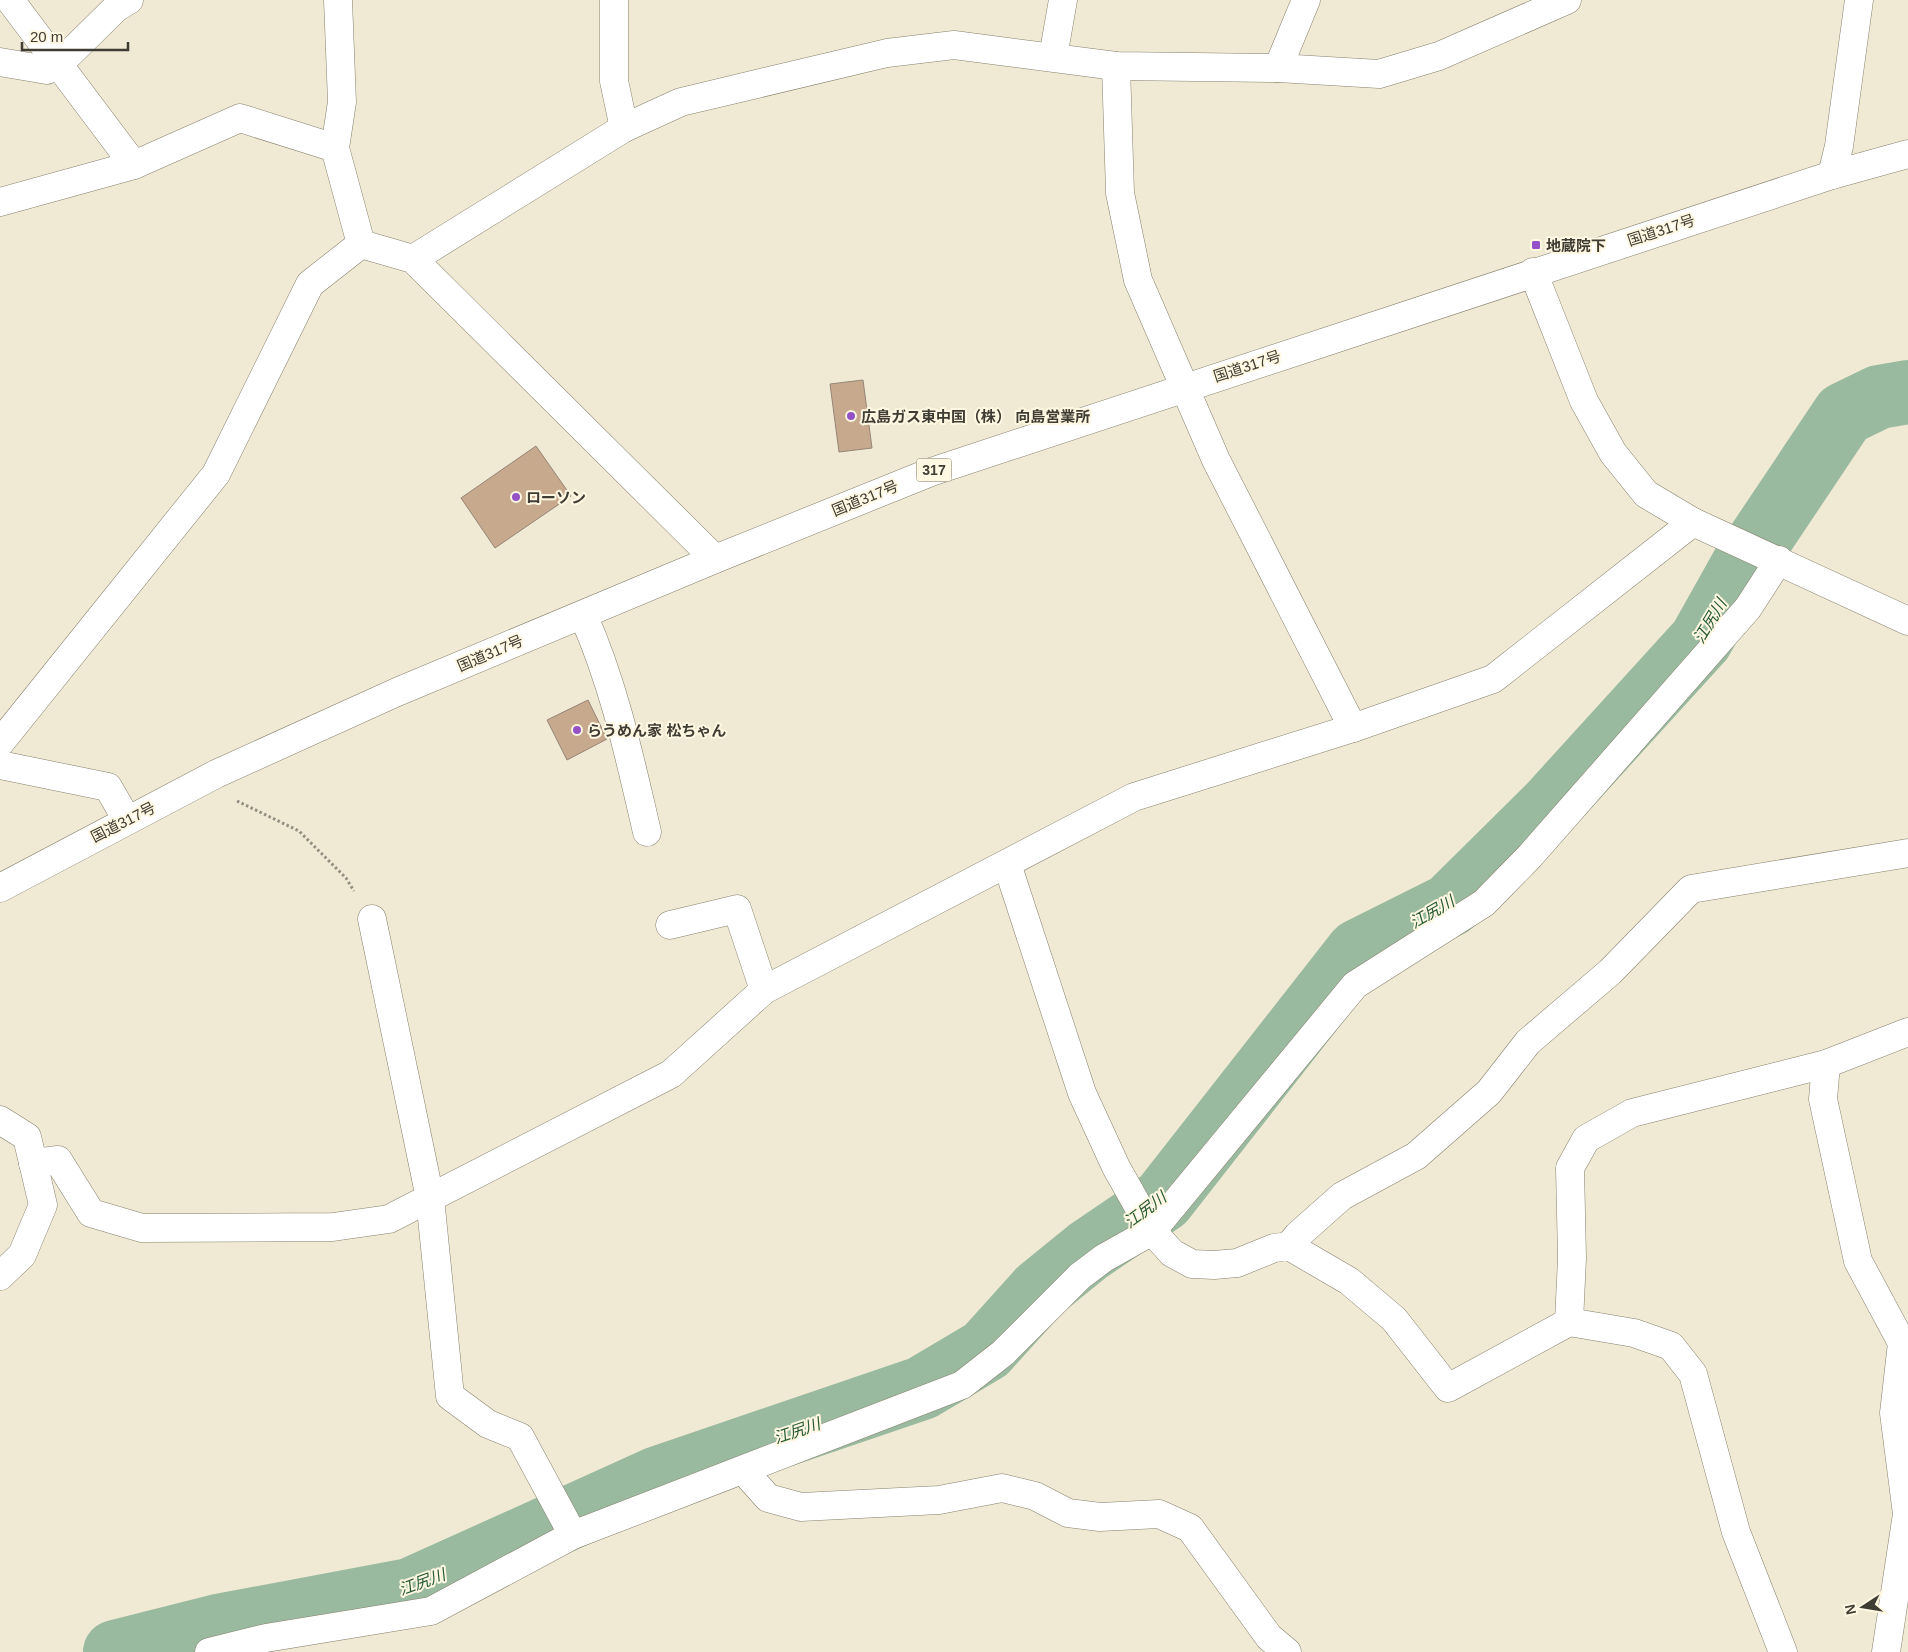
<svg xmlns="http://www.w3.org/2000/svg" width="1908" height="1652" viewBox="0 0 1908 1652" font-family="Arial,'Noto Sans JP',sans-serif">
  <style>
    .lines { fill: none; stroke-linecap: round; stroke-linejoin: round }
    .river { stroke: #99ba9f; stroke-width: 64 }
    .building { fill: #c7a98e; stroke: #958577 }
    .minor-casing { stroke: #86806d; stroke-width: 29 }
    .trunk-casing { stroke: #86806d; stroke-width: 29 }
    .path { stroke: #938e80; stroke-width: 3; stroke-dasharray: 2.5 2.5; stroke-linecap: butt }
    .minor { stroke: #fff; stroke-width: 28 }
    .trunk { stroke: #fff; stroke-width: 28 }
    .poi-dot { fill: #9552c7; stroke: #fef7e1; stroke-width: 2 }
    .labels { text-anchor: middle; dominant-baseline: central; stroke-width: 4; stroke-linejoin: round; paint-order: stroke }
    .shield { fill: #fef7e1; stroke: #787468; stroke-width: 1 }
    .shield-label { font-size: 14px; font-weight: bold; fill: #3f3c34 }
    .street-label { font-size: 15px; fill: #3f3c34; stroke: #fef7e1 }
    .poi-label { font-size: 15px; font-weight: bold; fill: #3f3c34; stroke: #fef7e1; text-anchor: start }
    .water-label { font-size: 16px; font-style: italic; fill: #275934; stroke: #fef7e1 }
  </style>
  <rect width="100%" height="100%" fill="#f0ead4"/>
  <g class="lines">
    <!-- river -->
    <path class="river" d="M115 1652 218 1626 410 1590 658 1478 922 1388 986 1350 1040 1290 1088 1251 1163 1200 1358 951 1450 905 1550 806 1701 640 1743 565 1844 414 1879 397 1908 392"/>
  </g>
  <!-- building -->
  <g class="building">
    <path d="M863 380 872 448 839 452 830 384Z"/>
    <path d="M536 446 571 496 495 548 461 498Z"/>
    <path d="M588 700 607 739 567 760 547 720Z"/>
  </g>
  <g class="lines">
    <defs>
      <g id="minor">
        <path d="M10 0 134 165"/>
        <path d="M338 0 342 102 335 148 361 244"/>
        <path d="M614 0V81L624 128"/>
        <path d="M1053 57 1063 0"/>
        <path d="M0 62 47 70 59 64 116 8 129 0"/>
        <path d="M1116 66 1120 193 1138 280 1216 460 1353 728"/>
        <path d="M1278 68 1379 74 1439 56 1567 0"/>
        <path d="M1832 175 1839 146 1859 0"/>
        <path d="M0 202 134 165 240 118 335 148"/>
        <path d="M413 259 624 128 681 102 887 53 954 45 1116 66 1278 68 1306 0"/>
        <path d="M1533 272 1584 401 1613 453 1646 494 1693 522 1908 621"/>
        <path d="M583 615C614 684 630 759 647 832"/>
        <path d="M0 743 216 474 310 284 361 244 413 259 715 559"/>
        <path d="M0 765 108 787 127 820"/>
        <path d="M1007 864 1082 1093 1116 1167 1152 1231 1355 985 1484 903 1530 856 1748 608 1779 560"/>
        <path d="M372 919 430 1198 450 1396 488 1424 520 1437 573 1535"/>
        <path d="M670 925 737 909 764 990"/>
        <path d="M1826 1064 1823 1099 1858 1261 1902 1343 1894 1413 1907 1514 1886 1652"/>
        <path d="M0 1120 27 1137 43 1205 22 1255 0 1276"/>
        <path d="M33 1163 58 1160 91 1213 142 1228 333 1227 389 1219 671 1074 764 990 1134 797 1353 728 1493 679 1693 522"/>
        <path d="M1289 1246 1298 1235 1342 1196 1416 1156 1489 1092 1528 1042 1610 972 1691 889 1908 853"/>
        <path d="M1569 1322 1572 1258 1570 1168 1586 1139 1632 1113 1826 1064 1908 1032"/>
        <path d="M743 1470 768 1498 801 1507 939 1500 1002 1488 1035 1496 1068 1513 1100 1517 1159 1514 1190 1528 1269 1637 1287 1652"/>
        <path d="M209 1652 266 1638 431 1611 573 1535 962 1385 1003 1353 1080 1276 1104 1258 1152 1231 1172 1253 1192 1264 1214 1265 1237 1263 1274 1248 1289 1246 1349 1281 1394 1319 1448 1388 1569 1322 1634 1333 1671 1346 1693 1374 1736 1532 1783 1652"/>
      </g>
      <path id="trunk" d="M0 888 216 774 397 692 715 559 931 472 1832 175 1908 154"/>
    </defs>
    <!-- minor casing -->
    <use href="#minor" class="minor-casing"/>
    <!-- trunk casing -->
    <use href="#trunk" class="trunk-casing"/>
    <!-- path -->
    <path class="path" d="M237 801 299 831 346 878 354 891"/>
    <!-- minor -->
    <use href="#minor" class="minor"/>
    <!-- trunk -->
    <use href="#trunk" class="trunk"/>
  </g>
  <!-- markers -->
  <g class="poi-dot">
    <rect x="1531" y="240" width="10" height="10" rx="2.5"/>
    <circle cx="851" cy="416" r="5"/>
    <circle cx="516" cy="497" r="5"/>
    <circle cx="577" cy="730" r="5"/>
  </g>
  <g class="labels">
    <!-- shield labels -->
    <rect class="shield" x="916.5" y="458.5" width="35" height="23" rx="4"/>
    <g class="shield-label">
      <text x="934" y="470">317</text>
    </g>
    <!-- street labels -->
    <g class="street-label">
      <text transform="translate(1661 230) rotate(-18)">国道317号</text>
      <text transform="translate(1247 366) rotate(-18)">国道317号</text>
      <text transform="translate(865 498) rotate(-22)">国道317号</text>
      <text transform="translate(490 653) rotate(-23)">国道317号</text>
      <text transform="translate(123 822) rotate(-27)">国道317号</text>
    </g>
    <!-- poi labels -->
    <g class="poi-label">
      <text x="1546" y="245">地蔵院下</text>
      <text x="861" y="416">広島ガス東中国（株） 向島営業所</text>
      <text x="526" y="497">ローソン</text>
      <text x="587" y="730">らうめん家 松ちゃん</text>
    </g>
    <!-- water labels -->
    <g class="water-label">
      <text transform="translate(1710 621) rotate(-59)">江尻川</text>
      <text transform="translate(1432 912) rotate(-30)">江尻川</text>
      <text transform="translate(1145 1210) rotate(-37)">江尻川</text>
      <text transform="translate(797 1431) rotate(-19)">江尻川</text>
      <text transform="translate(422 1582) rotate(-20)">江尻川</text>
    </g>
  </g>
  <!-- north arrow -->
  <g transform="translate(1863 1607) rotate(258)" stroke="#fef7e1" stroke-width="4" paint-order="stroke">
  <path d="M0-4L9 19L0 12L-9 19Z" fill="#3f3c34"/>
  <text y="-8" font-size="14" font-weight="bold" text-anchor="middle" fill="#3f3c34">N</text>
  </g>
  <!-- scale -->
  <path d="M22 42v8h106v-8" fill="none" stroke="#3f3c34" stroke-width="2.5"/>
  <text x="30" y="42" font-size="15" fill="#3f3c34" stroke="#fef7e1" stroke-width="4" paint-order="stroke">20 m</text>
</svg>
